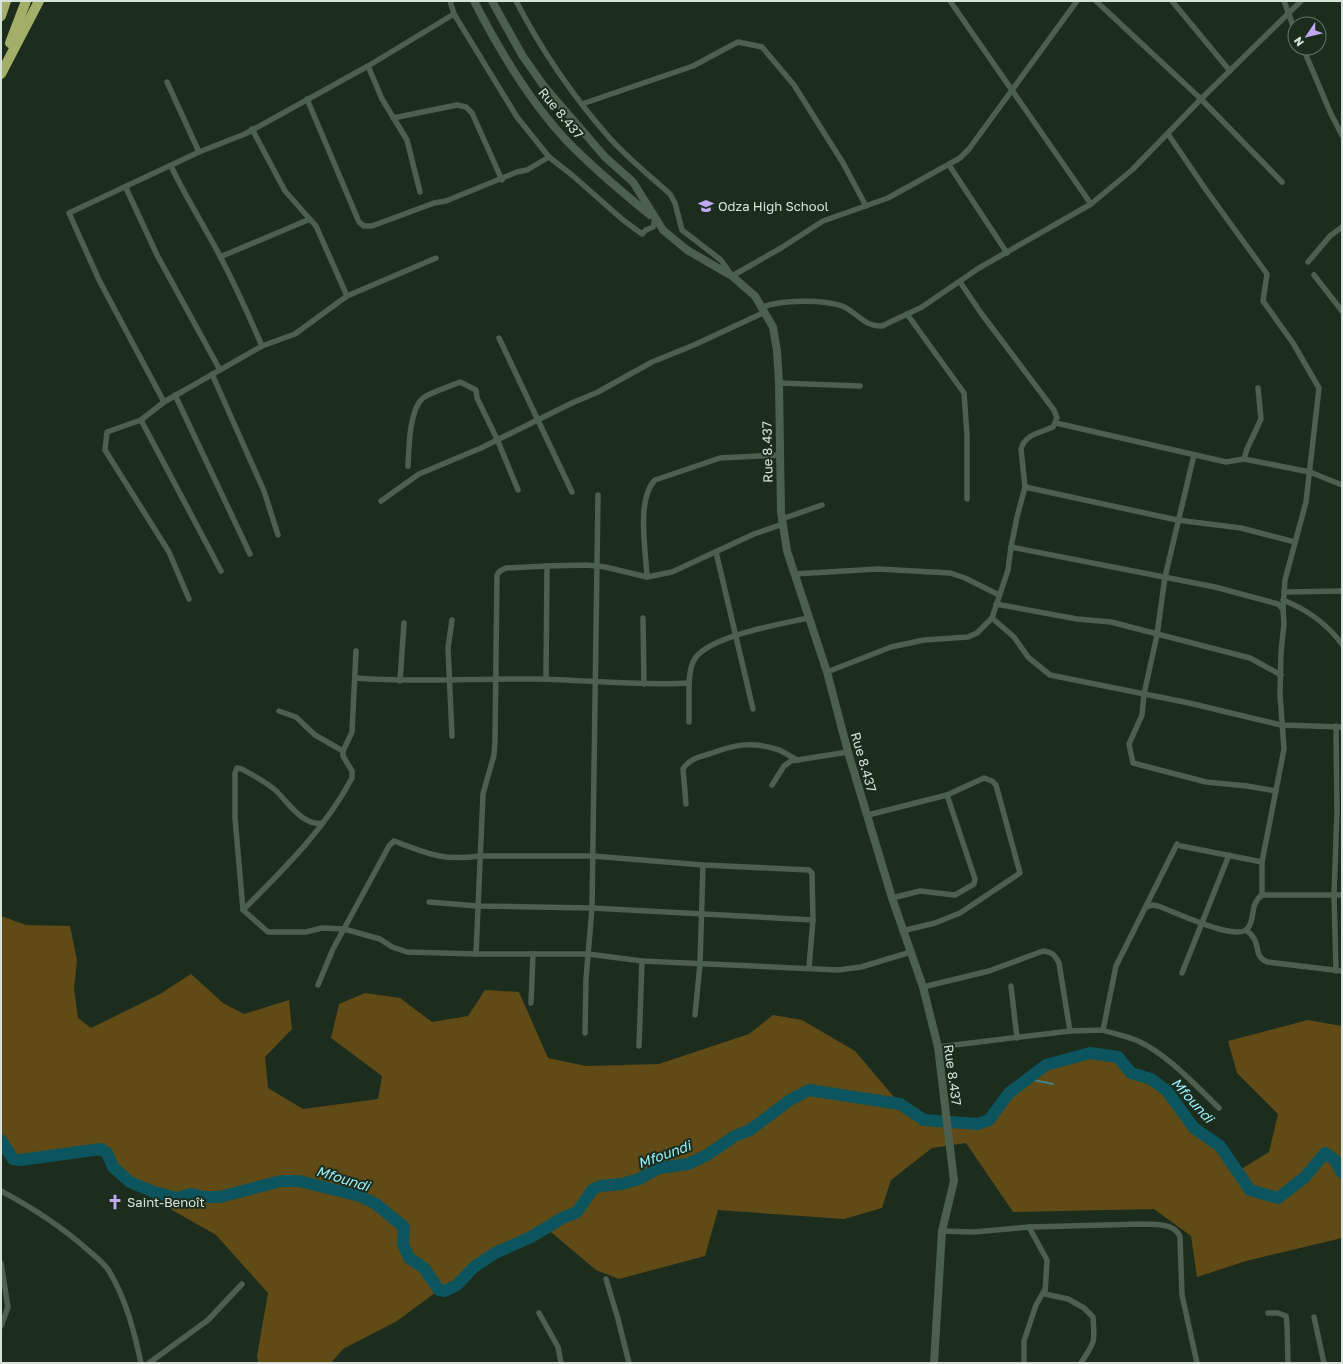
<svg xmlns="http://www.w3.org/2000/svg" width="1343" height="1364" font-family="'Golos Text',sans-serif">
	<rect width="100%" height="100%" fill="#1c2d1e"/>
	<path fill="#604a15" d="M1 916 26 925 70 926 77 960 74 988 78 1018 91 1028 160 994 191 974 223 1003 244 1014 289 1000 292 1029 265 1057 268 1088 303 1109 378 1099 382 1076 331 1038 339 1004 365 993 400 998 432 1022 468 1016 485 990 519 992 548 1058 586 1066 659 1064 749 1034 773 1015 802 1020 855 1051 900 1104 924 1120 978 1123 989 1120 1009 1093 1046 1065 1090 1053 1118 1057 1131 1073 1151 1079 1167 1091 1194 1128 1220 1146 1238 1171 1269 1152 1278 1114 1237 1073 1228 1041 1308 1020 1342 1026V1238L1246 1261 1197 1277 1191 1236 1154 1209 1013 1212 966 1143 932 1148 891 1180 882 1208 844 1219 718 1210 705 1256 619 1279 596 1270 546 1228C522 1241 495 1250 473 1268 462 1277 455 1291 439 1290L397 1321 343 1349 331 1363H258L257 1356 268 1293 216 1235 172 1210 161 1193C143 1191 125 1181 113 1167 108 1161 109 1154 101 1149L20 1160 13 1159C7 1154 6 1147 1 1140Z"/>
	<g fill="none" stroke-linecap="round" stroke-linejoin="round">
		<path stroke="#4a7f83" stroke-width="2" d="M1029 1079 1053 1084"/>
		<path stroke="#0d555e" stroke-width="12" d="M1 1140 13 1159 20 1160 101 1149 107 1153 113 1167 130 1182 154 1192 177 1198 191 1194 204 1197H220L281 1181H299L360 1196 376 1204 404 1227 403 1244 409 1258 424 1268 439 1290 445 1291 457 1285 474 1267 495 1253 531 1237 564 1217 573 1214 578 1211 592 1190 600 1186 622 1184 639 1179 659 1168 688 1164 707 1155 735 1136 750 1130 790 1100 809 1090 900 1104 924 1120 978 1124 989 1120 1009 1093 1046 1065 1090 1053 1118 1057 1131 1073 1151 1079 1167 1091 1194 1128 1220 1146 1250 1190 1278 1198 1305 1177 1325 1153 1334 1159 1342 1173"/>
		<g stroke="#4d5f4e" stroke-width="5.5">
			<path d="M450 1 454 14 517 117 549 157 572 175 623 220 642 234 646 230 653 227 655 219"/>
			<path d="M516 1C541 49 572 95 607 135 626 157 649 175 670 194L675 203 682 230 721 260 732 276 781 248 823 221 888 198 960 158 969 149 1077 1"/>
			<path d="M950 1 1091 204"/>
			<path d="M1096 1 1201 99 1282 182"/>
			<path d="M1172 1 1230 71"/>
			<path d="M1284 1 1295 31"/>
			<path d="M1303 48 1331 114 1342 135"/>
			<path d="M368 66 382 99 407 140 420 192"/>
			<path d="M167 82 199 152"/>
			<path d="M307 99 359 222 364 226H372L434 203 446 201 517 172 527 170 549 157"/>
			<path d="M582 104 693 66 738 42 762 47 794 85 843 163 866 206"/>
			<path d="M393 118 457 105 466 107 472 113 502 180"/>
			<path d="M252 129 285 191 316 226 347 296"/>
			<path d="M1168 134 1206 190 1267 274 1263 301 1293 343 1319 388 1306 502 1285 580 1283 609"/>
			<path d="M949 165 1007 253"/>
			<path d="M171 166C186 198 205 227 221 258 236 287 249 316 262 346"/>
			<path d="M126 188 157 255 220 370"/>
			<path d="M220 257 310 219"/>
			<path d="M1308 262 1330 236 1342 227"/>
			<path d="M1314 275 1342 311"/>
			<path d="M960 282 981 313 1054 410 1057 418 1053 427C1040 433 1025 434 1021 449L1025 487 1017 517 1011 547"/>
			<path d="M762 307C783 300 821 299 842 306 857 312 864 327 882 326L922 307 979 268 1091 204 1132 170 1201 99 1301 1"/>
			<path d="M907 314 964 393 967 435V499"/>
			<path d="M499 338 572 492"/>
			<path d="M212 374 264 491 278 535"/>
			<path d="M779 383 860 386"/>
			<path d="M175 395 250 554"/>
			<path d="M164 402 99 280 69 213 199 152 245 134 368 66 454 14"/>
			<path d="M141 420 221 571"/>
			<path d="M1056 423 1226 462 1244 459 1310 472 1342 485"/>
			<path d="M1194 455 1165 577 1157 635 1144 694 1142 715 1129 744 1133 763 1206 782 1247 786 1276 791"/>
			<path d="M1244 459 1247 449 1261 419 1258 388"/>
			<path d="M408 466C409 448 409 410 423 398 433 391 449 387 460 382L476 390 477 398 497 439 518 490"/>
			<path d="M1025 487 1177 520 1241 528 1295 542"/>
			<path d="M381 501 419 474 481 448 572 403 598 392 652 362 694 345 765 312"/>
			<path d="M782 519 822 505"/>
			<path d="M716 552 753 709"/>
			<path d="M794 574 878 569 950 573 965 578 999 595"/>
			<path d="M647 577C646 552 636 499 655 480L720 458 780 455"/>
			<path d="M1284 592 1342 591"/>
			<path d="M189 599 169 552 105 450 107 432 141 420 164 402 262 346 295 334 347 296 436 258"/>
			<path d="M1283 600C1308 610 1326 623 1342 644"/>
			<path d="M996 604 1077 619 1111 622 1250 658 1281 675"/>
			<path d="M643 618 644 684"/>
			<path d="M992 618 1014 637 1028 657 1050 675 1189 703 1281 725 1342 727"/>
			<path d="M452 620 448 648 452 736"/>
			<path d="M827 672 891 647 924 640 968 637 977 633 992 618 1008 570 1011 547 1215 587 1278 604 1283 609 1284 624 1281 652 1280 694 1284 749 1262 862V895"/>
			<path d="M356 678C416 683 476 678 536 679 587 680 637 686 689 683 690 674 690 665 696 657 713 635 782 624 808 618"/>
			<path d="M546 679 547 566 587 565 605 567 647 577 672 572 754 534 783 524"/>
			<path d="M400 681 404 623"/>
			<path d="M689 683V722"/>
			<path d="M279 711 296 717 315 735 343 751"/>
			<path d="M772 785 784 766 791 761 848 752"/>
			<path d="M686 804 683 769C689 759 699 757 709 754 734 745 750 741 776 749 784 751 790 757 798 760"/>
			<path d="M868 815 947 795 984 778 992 781 996 785 1020 873 960 913 935 923 902 931"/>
			<path d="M323 823C302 827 287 800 274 789 265 781 252 775 242 769L237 768 235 773V818L243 910 268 932H306L322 928 344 929 380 939 392 947 407 952 476 954H588L642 961 838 970 861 967 911 952"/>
			<path d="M1181 846 1262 862"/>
			<path d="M892 898 920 891 955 895 974 884 975 879 947 795"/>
			<path d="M429 902 477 906 592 908 813 920"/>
			<path d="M1147 907 1152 905 1158 906C1173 911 1238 943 1248 928 1256 917 1249 905 1262 895H1342"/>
			<path d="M243 910C283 870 325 829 352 778V771L343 756V751L352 732 356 651"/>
			<path d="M1246 930C1264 943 1251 955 1267 962L1342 971"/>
			<path d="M476 954 483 794 494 755 495 741 497 575 500 571 506 568 547 566"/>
			<path d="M1336 971 1334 894 1337 812 1336 726"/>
			<path d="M1182 973 1229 855"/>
			<path d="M318 985 333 949 389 846 394 841C429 854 442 861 480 856H593L703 865 809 870 812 873 813 920 809 967"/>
			<path d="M1011 986 1017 1038"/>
			<path d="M923 987 989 971 1043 951C1052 952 1055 955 1059 963L1070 1031"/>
			<path d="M531 1003 533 954"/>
			<path d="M695 1015 700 964 703 865"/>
			<path d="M1103 1030C1114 1034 1127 1036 1138 1041 1167 1054 1196 1086 1219 1108"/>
			<path d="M585 1033 586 979 592 908 598 495"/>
			<path d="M639 1046 642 961"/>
			<path d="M938 1047 1070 1031 1103 1030 1116 966 1177 844"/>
			<path d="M1 1191C33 1208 62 1227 89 1251 96 1257 104 1263 109 1271 126 1299 134 1331 141 1363"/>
			<path d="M1029 1227 1144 1224C1157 1225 1175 1223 1180 1237L1182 1295 1197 1363"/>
			<path d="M942 1231 974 1232 1029 1227 1047 1260 1045 1294 1068 1299 1084 1308 1093 1317C1095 1344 1095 1341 1081 1363"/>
			<path d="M1 1263 8 1307 1 1326"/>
			<path d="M606 1279 618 1319 629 1363"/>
			<path d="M539 1313 558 1347 561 1363"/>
			<path d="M1268 1313H1278L1286 1316 1287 1324 1288 1363"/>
			<path d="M1314 1317 1324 1363"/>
			<path d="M149 1363 208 1320 242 1284"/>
			<path d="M1024 1363V1341L1036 1305 1044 1291"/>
		</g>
		<g stroke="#4d5f4e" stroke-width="8">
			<path d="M474 1C499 50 528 99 566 140 592 167 621 191 650 215"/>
			<path d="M492 1 522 55 543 85 605 157 633 182 663 230 687 250 732 276 755 296 773 327 777 351 779 383 781 512 787 551 827 672 848 752 892 898 923 987 938 1047 954 1181 942 1231 934 1363"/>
		</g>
		<g stroke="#a3af68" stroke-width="10">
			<path d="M1 16 6 1"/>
			<path d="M10 43 26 1"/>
			<path d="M1 74 39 1"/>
		</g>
	</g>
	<defs>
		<g id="school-bare" transform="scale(1.2)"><path d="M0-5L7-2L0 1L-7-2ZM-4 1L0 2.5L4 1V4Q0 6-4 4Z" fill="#c1a8f3" stroke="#1c2d1e" stroke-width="2.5" paint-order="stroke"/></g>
		<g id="church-bare" transform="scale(1.2)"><path d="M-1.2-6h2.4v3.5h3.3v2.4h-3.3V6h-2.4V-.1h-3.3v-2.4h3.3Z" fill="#c1a8f3" stroke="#1c2d1e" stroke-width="2.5" paint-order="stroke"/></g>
	</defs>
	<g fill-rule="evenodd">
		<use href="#school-bare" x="706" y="206"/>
		<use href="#church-bare" x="115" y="1202"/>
	</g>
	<g text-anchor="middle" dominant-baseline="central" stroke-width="4" stroke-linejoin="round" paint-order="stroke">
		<g font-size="13" fill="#d7e2d8" stroke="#1c2d1e">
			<text transform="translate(561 113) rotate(50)">Rue 8.437</text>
			<text transform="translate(767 452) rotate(-91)">Rue 8.437</text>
			<text transform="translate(864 762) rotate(74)">Rue 8.437</text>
			<text transform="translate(953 1075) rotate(82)">Rue 8.437</text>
		</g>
		<g font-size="13" fill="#d7e2d8" stroke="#1c2d1e" text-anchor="start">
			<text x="718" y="206">Odza High School</text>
			<text x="127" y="1202">Saint-Benoît</text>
		</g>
		<g font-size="14" font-style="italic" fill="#99eefb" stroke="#1c2d1e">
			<text transform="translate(1193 1100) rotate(48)">Mfoundi</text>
			<text transform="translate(664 1154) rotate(-20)">Mfoundi</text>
			<text transform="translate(343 1178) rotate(17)">Mfoundi</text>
		</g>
	</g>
	<rect width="1343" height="1364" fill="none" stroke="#d7e2d8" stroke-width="4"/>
	<g transform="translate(1307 36) rotate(235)"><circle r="19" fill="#1c2d1e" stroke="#677568"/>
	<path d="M0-3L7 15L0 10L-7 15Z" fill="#c1a8f3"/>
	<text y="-6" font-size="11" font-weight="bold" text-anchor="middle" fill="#d7e2d8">N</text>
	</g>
</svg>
